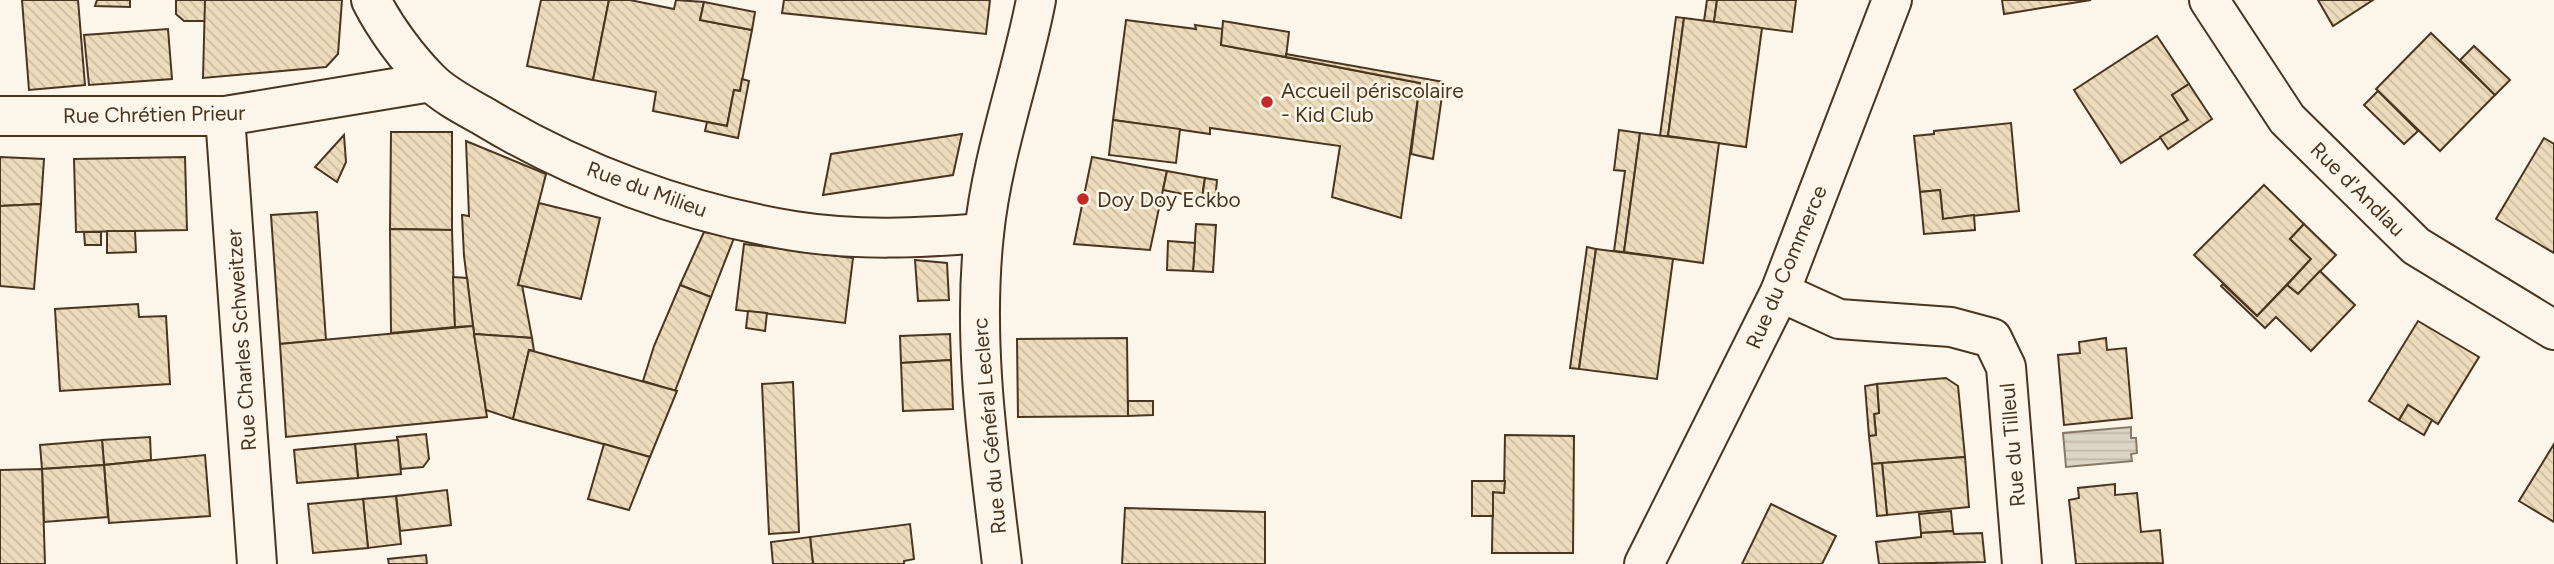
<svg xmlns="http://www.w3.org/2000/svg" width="2554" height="564" font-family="Figtree,sans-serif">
	<defs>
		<pattern id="water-rules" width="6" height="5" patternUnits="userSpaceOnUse" patternTransform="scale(1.75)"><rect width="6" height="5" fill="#dcd4c6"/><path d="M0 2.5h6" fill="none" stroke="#beb7aa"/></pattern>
		<pattern id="building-back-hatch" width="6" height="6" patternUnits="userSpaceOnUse" patternTransform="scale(1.75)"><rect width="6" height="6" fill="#ecdcbc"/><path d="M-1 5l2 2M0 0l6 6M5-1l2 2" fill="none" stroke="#ccbda1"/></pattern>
	</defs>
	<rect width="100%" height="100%" fill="#fbf6e9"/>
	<path fill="url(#water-rules)" stroke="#887966" stroke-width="2" d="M2131 427V438H2136L2137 453 2131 454 2132 461 2066 467 2063 433Z"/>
	<g fill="url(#building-back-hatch)" stroke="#4a3520" stroke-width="2">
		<path d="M22 0H78L85 85 29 90Z"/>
		<path d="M97 0H130V7L95 6Z"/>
		<path d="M176 0H205V21H184L176 14Z"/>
		<path d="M205 0H342L338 54 326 67 203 78Z"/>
		<path d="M541 0H609L593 80 527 66Z"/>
		<path d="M609 0H630L674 9 676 0 704 2 700 20 752 30 740 91 734 90 727 126 653 111 656 92 593 80Z"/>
		<path d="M784 0H990L986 34 782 13Z"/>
		<path d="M1707 0H1717L1714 22 1704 21Z"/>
		<path d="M1717 0H1796L1792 32 1714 22Z"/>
		<path d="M2002 0H2091L2004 14Z"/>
		<path d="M2318 0H2373L2333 26Z"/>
		<path d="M704 2 755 12 752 30 700 20Z"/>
		<path d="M1676 17 1684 18 1668 136H1660Z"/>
		<path d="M1684 18 1762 28 1746 147 1668 136Z"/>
		<path d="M1126 20 1196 29 1195 25 1223 29 1221 45 1420 83 1401 218 1332 197 1340 146 1210 128V134L1113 120Z"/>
		<path d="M1223 21 1289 32 1286 57 1221 45Z"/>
		<path d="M168 29 172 79 89 85 84 35Z"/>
		<path d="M2431 33 2495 95 2440 151 2376 89Z"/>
		<path d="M2157 36 2189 84 2172 95 2188 120 2121 163 2074 90Z"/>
		<path d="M2474 46 2510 80 2495 95 2460 60Z"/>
		<path d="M1286 54 1444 82 1433 159 1411 154 1420 83 1286 57Z"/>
		<path d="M742 79 749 81 738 138 705 131 707 122 727 126 734 90 740 91Z"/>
		<path d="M2189 84 2212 119 2168 149 2160 137 2188 120 2172 95Z"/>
		<path d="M2378 91 2418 131 2404 144 2364 105Z"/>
		<path d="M1113 120 1180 129 1176 163 1109 155Z"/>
		<path d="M2011 123 2019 211 1943 219 1940 190 1920 192 1914 136 1934 134V131Z"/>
		<path d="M1619 130 1640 133 1624 252 1614 251 1625 171 1614 170Z"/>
		<path d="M391 132H452V230L390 229Z"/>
		<path d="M1640 133 1719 143 1703 263 1624 252Z"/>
		<path d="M962 134 953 175 823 195 831 154Z"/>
		<path d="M344 135 346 162 337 182 315 167Z"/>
		<path d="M2544 138 2554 144V253L2496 219Z"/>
		<path d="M466 141 546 174 518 285H522L532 338 474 334 464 256 462 215 469 216Z"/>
		<path d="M0 157 44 159 41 204 0 206Z"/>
		<path d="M185 157 187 230 76 232 74 159Z"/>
		<path d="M1092 157 1167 171 1150 250 1074 244Z"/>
		<path d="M1167 171 1205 178 1202 198 1163 190Z"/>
		<path d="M1205 178 1217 180 1215 201 1202 198Z"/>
		<path d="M2264 185 2304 224 2290 239 2311 259 2257 316 2194 255Z"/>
		<path d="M1940 190 1943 219 1974 215 1975 230 1924 234 1920 192Z"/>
		<path d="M539 203 600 218 581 299 518 285Z"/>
		<path d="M41 204 34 289 0 286V206Z"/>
		<path d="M317 212 326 340 280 344 271 215Z"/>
		<path d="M1196 224 1216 225 1213 272 1193 271Z"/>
		<path d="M2304 224 2336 255 2298 294 2287 285 2311 259 2290 239Z"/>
		<path d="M390 229 452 230 455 327 391 333Z"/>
		<path d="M107 231H135L136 252 107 253Z"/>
		<path d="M84 232H101V245H85Z"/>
		<path d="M704 232 734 238 711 297 680 285Z"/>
		<path d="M1168 241 1195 243 1193 271 1167 270Z"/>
		<path d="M744 244 853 258 845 323 736 310Z"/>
		<path d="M1587 247 1596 249 1579 369 1570 368Z"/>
		<path d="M1596 249 1673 259 1657 379 1579 369Z"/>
		<path d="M915 260 947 263 949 300 918 301Z"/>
		<path d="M2320 271 2355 305 2311 351 2276 317 2265 328 2221 286 2223 284 2257 316 2287 285 2298 294Z"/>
		<path d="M453 277 467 278 473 326 455 327Z"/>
		<path d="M680 285 711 297 675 391 643 381 654 346Z"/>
		<path d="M138 304 139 317 166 316 170 384 60 391 55 309Z"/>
		<path d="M748 311 767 313 765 331 746 328Z"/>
		<path d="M2418 321 2479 357 2438 424 2408 405 2399 420 2369 401Z"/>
		<path d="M473 326 487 417 286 437 280 344Z"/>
		<path d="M474 334 532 338 534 351 529 350 513 419 486 410Z"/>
		<path d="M950 334 951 360 901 363 900 336Z"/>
		<path d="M1127 338 1128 416 1018 417 1017 339Z"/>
		<path d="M2106 338 2107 350 2126 348 2132 418 2064 425 2058 355 2080 353 2079 342Z"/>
		<path d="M529 350 677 391 650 457 513 419Z"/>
		<path d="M951 360 953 409 903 411 901 363Z"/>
		<path d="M1946 378 1958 386 1965 457 1872 464 1869 436 1876 435 1874 414 1879 413 1877 384Z"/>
		<path d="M793 382 799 532 769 534 762 384Z"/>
		<path d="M1877 384 1879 413 1874 414 1876 435 1869 436 1865 386Z"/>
		<path d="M1128 401H1153V415L1128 416Z"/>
		<path d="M2408 405 2432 420 2424 435 2399 420Z"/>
		<path d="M426 434 429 459 423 467 401 469 397 437Z"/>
		<path d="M1505 435 1574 436 1573 553H1492L1493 492 1504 493Z"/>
		<path d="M150 437 151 460 104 465 102 440Z"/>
		<path d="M102 440 104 465 42 469 40 445Z"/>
		<path d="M398 440 401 474 358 478 355 444Z"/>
		<path d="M355 444 358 478 297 483 294 450Z"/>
		<path d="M604 444 650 457 629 510 588 499Z"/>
		<path d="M2554 444V522L2519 501Z"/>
		<path d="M205 455 210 516 109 523 104 465Z"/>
		<path d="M1965 457 1969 507 1887 515 1882 463Z"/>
		<path d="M1882 463 1887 515 1877 516 1872 464Z"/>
		<path d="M104 465 108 517 44 522 42 469Z"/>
		<path d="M42 469 45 564H0V470Z"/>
		<path d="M1472 481H1505L1504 493 1493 492V516H1472Z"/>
		<path d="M2115 484V495L2137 493 2141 532 2160 530 2163 563 2076 564 2069 500 2079 498 2078 488Z"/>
		<path d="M447 490 451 525 400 531 396 496Z"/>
		<path d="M396 496 401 544 368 548 363 499Z"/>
		<path d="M363 499 368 548 313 553 308 504Z"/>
		<path d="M1771 504 1836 536 1822 564H1742Z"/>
		<path d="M1125 508 1265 512V564H1122Z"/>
		<path d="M1951 511 1953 531 1921 533 1919 514Z"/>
		<path d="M910 524 914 559 904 561V564H813L810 537Z"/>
		<path d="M1953 531 1954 534 1982 533 1985 562 1879 564 1876 542 1921 537V533Z"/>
		<path d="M810 537 813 564H773L771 542Z"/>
		<path d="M426 555 427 564H389L388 559Z"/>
	</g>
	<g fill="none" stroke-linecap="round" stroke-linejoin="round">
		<g stroke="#4a3520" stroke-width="42">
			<g id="minor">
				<path d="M371 0C385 28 408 59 430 81 444 95 465 106 483 116 577 173 685 213 794 231 856 241 921 238 984 233"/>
				<path d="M2209 0 2287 119 2416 246 2554 330"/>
				<path d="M0 116H225L431 82"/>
				<path d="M225 116 257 564"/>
				<path d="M1780 292 1839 319 1951 327 1992 338 2006 367 2022 564"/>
				<path d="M1644 564 1780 292 1892 0"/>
			</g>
		</g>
		<g stroke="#4a3520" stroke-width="42">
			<path id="major" d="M1002 564C989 454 972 345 984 234 992 155 1021 78 1036 0"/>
		</g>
		<use href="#minor" stroke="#fbf6e9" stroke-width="38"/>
		<use href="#major" stroke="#fbf6e9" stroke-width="38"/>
	</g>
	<g fill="#c62828" stroke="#fbf6e9" stroke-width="2.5">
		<circle cx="1267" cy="102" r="7"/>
		<circle cx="1083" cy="199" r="7"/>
	</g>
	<g text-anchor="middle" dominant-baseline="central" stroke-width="5" stroke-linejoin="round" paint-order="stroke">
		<g font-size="21" fill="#4a3520" stroke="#fbf6e9" text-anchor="start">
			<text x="1281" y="90">Accueil périscolaire<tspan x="1281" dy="24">- Kid Club</tspan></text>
			<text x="1097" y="199">Doy Doy Eckbo</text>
		</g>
		<g font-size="21" fill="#4a3520" stroke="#fbf6e9">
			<text transform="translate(154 114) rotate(-1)">Rue Chrétien Prieur</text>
			<text transform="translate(647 189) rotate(20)">Rue du Milieu</text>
			<text transform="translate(2358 189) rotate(45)">Rue d'Andlau</text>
			<text transform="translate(1786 267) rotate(-67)">Rue du Commerce</text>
			<text transform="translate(241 340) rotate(-94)">Rue Charles Schweitzer</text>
			<text transform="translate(989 426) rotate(-95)">Rue du Général Leclerc</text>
			<text transform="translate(2012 445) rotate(-95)">Rue du Tilleul</text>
		</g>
	</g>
</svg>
